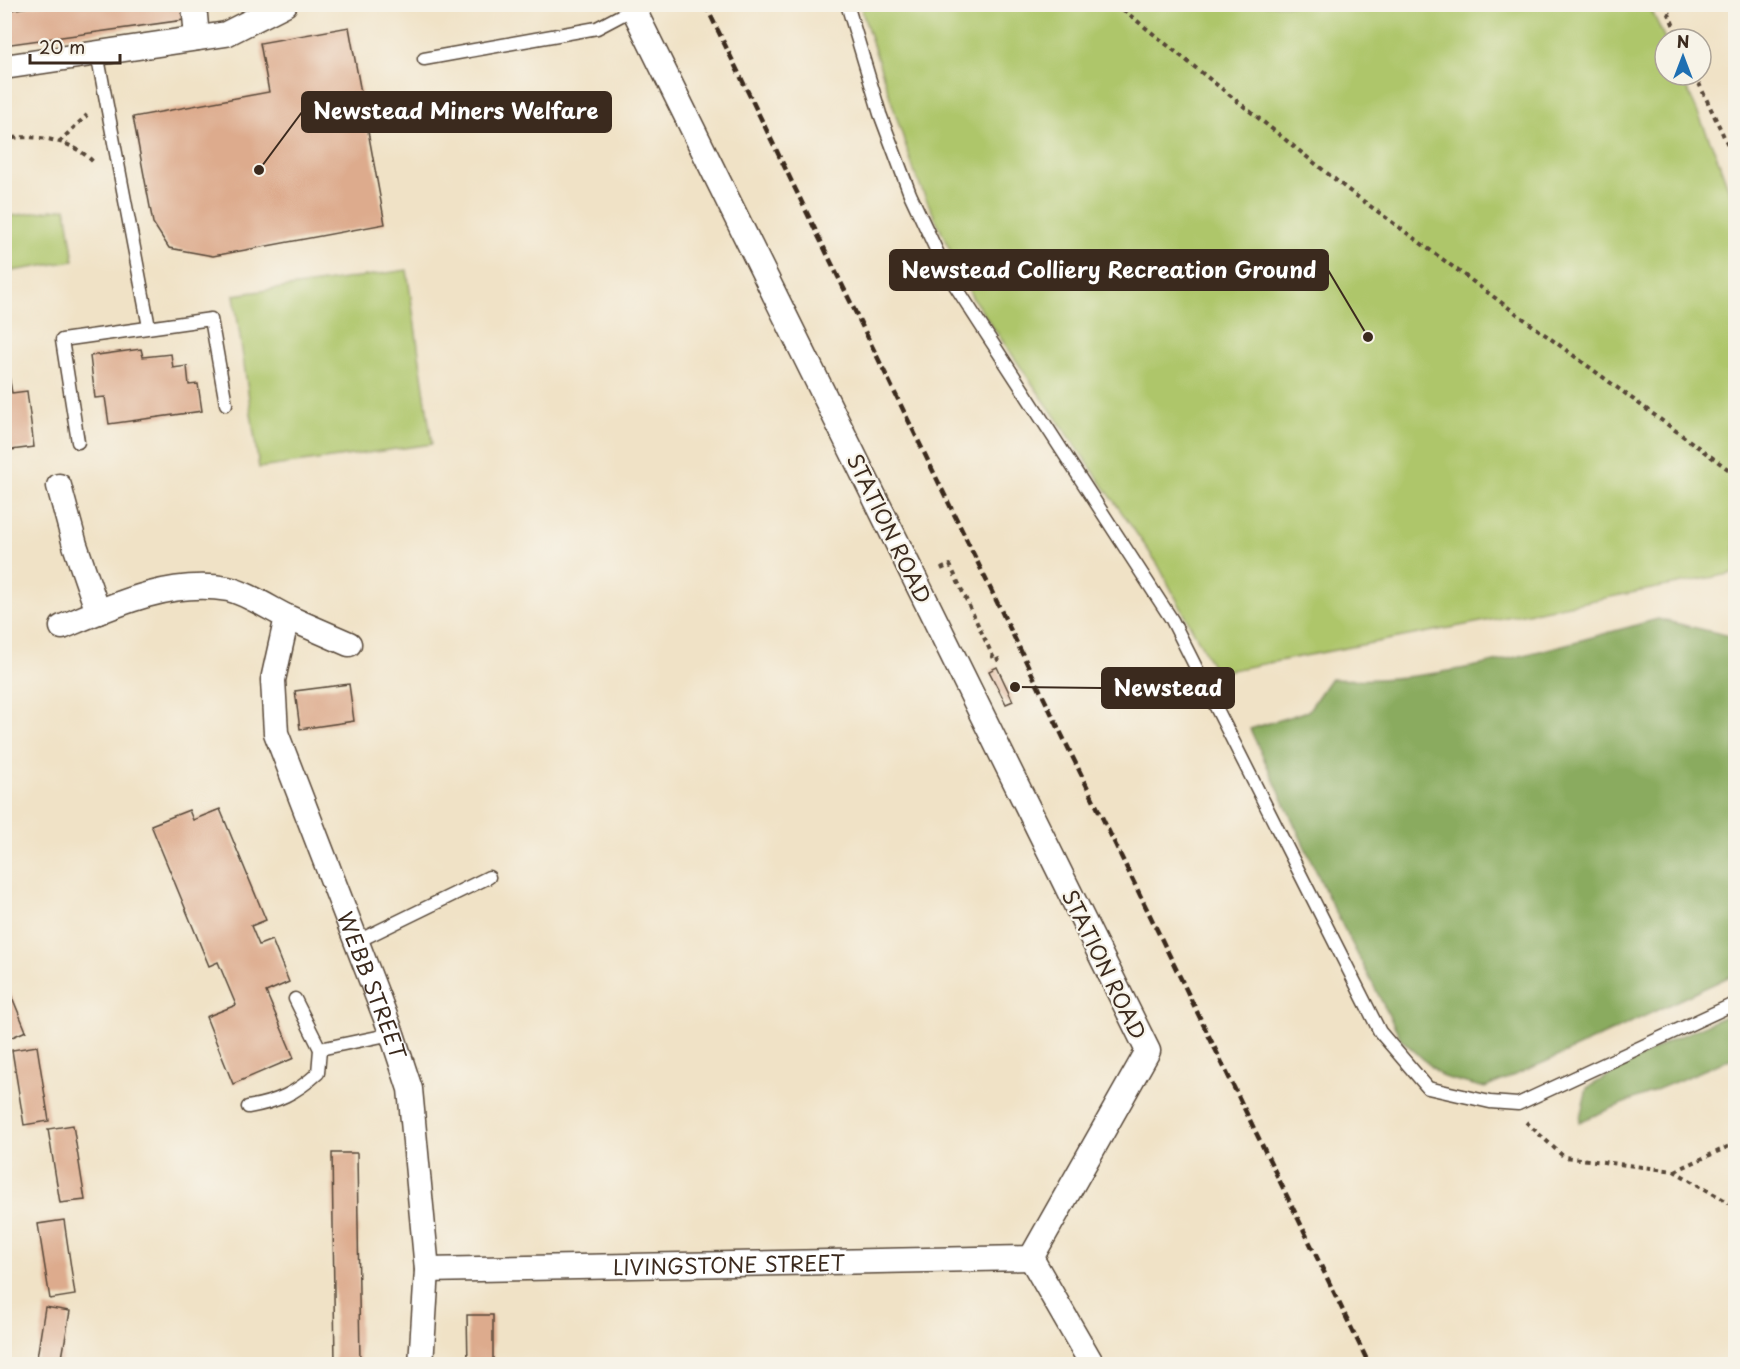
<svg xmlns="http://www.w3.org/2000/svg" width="1740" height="1369" font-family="'Playpen Sans',sans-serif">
	<rect width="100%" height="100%" fill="#f7f3e8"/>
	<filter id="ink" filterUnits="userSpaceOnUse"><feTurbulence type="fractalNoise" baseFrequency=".0167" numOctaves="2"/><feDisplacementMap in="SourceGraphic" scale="12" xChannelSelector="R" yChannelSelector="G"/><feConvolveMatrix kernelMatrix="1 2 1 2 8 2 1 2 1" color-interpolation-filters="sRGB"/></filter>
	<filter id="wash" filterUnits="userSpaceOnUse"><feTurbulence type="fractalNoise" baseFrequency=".008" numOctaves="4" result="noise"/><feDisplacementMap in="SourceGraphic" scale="24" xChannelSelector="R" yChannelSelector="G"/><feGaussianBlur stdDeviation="1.35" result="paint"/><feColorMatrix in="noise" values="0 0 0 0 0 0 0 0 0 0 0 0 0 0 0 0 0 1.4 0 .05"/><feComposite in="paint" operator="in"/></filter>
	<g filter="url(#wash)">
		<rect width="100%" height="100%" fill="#f0e2c6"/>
		<g fill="#aec66b" stroke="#747844" stroke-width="1.5">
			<path d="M860 5H1649L1665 39V75H1681L1716 154 1735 207V573L1216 673 1157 563 972 297 916 177Z"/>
			<path d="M66 208 74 261 5 272V217Z"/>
			<path d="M407 270 432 444 259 468 234 295Z"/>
		</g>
		<g fill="#8aab5f" stroke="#626a3e" stroke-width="1.5">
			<path d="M1658 619 1735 637V974L1561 1055 1485 1088 1443 1077 1401 1039 1330 901 1250 729 1308 711 1330 679C1439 685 1554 647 1658 619Z"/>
			<path d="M1735 1012V1057L1579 1122 1587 1088 1667 1042Z"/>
		</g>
		<g id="blocks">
			<g fill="#ddab8d">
				<path d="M47 4H182L184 20 4 45V11Z"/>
				<path d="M349 27 385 224 213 256 169 248 153 223 133 117 269 92 260 43Z"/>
				<path d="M4 347 12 393 27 391 34 447 4 451Z"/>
				<path d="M141 349 143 357 171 354 173 368 187 366 189 385 198 384 202 411 109 424 105 397 95 398 90 356Z"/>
				<path d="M997 667 1013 701 1006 704 989 671Z"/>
				<path d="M349 684 354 721 300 729 295 691Z"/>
				<path d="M220 809 266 920 251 926 259 945 272 940 289 982 266 992 294 1058 233 1084 206 1017 236 1005 218 962 209 966 151 825 189 810 193 820Z"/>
				<path d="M5 980 26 1031 5 1040Z"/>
				<path d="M37 1046 49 1121 24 1125 12 1050Z"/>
				<path d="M73 1125 85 1200 60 1203 48 1129Z"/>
				<path d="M332 1153H357L360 1364H335Z"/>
				<path d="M64 1220 75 1295 50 1299 38 1224Z"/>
				<path d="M45 1307 70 1311 61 1364H36Z"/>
				<path d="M467 1315H493V1364H468Z"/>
			</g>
		</g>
	</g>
	<g filter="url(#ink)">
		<use href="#blocks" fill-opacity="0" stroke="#564637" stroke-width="1.5"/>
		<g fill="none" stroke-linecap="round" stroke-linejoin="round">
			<g stroke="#564637" stroke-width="15">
				<g id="service">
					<path d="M847 4 880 114 910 194 947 273 1172 620 1380 1032 1428 1088 1490 1102 1518 1104 1736 1003"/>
					<path d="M97 53 149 327"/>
					<path d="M424 59 597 28 633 9"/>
					<path d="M78 442 62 340 211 319 226 404"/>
					<path d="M356 942 489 877"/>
					<path d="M320 1049 392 1034"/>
					<path d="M248 1107C277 1102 296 1093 318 1073L320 1049 295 999"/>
				</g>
			</g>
			<g stroke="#564637" stroke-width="27">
				<g id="minor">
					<path d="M194 4 197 38"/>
					<path d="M4 67 226 34 285 4"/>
					<path d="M59 486 75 545 98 612"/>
					<path d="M287 617 349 644"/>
					<path id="s1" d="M62 627C114 605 170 579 228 589 244 592 271 609 287 617L273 680 276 733 392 1034 410 1089 427 1270 421 1364"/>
					<path d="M1031 1258 1092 1364"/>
					<path id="s2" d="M427 1270 1031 1258 1148 1051 631 4"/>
				</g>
			</g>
			<g stroke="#564637" stroke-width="4" stroke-dasharray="4.5 4.5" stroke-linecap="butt">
				<path d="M1116 4 1347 189 1736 475"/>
				<path d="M1665 4 1679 39"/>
				<path d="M1695 75 1736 162"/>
				<path d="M4 139C36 134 73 139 95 164"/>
				<path d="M59 142 87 115"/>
				<path d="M941 569 950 565 995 661 1001 658"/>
				<path d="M1526 1122 1564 1157 1674 1171 1736 1207"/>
				<path d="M1675 1171 1736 1143"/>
			</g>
			<use href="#service" stroke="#fff" stroke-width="12"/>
			<use href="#minor" stroke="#fff" stroke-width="24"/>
			<path stroke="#3b2a1e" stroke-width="4.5" stroke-dasharray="9 4.5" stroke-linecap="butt" d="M705 4 1369 1364"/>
		</g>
	</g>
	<g text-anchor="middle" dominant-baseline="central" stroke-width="4.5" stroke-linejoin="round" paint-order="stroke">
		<g font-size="21" fill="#3b2a1e" stroke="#f7f3e8">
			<text transform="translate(890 528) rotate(64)">STATION ROAD</text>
			<text transform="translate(1105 964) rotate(64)">STATION ROAD</text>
			<text stroke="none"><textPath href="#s1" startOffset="626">WEBB STREET</textPath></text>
			<text stroke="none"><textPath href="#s2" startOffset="302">LIVINGSTONE STREET</textPath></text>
		</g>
	</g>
	<path fill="none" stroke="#3b2a1e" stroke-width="2" d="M259 170L302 112M1368 337L1328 270M1015 687L1102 688"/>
	<g fill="#3b2a1e" stroke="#f7f3e8" stroke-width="2">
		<circle cx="259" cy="170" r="6"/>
		<circle cx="1368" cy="337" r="6"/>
		<circle cx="1015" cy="687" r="6"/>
	</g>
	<g fill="#3b2a1e" stroke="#3b2a1e" stroke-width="2">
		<rect x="302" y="92" width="309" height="40" rx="6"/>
		<rect x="890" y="250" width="438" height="40" rx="6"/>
		<rect x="1102" y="668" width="132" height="40" rx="6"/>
	</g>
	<g font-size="22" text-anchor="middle" font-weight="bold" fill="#fff">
		<text x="456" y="119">Newstead Miners Welfare</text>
		<text x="1109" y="278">Newstead Colliery Recreation Ground</text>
		<text x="1168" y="696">Newstead</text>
	</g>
	<rect width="1740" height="1369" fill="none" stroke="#f7f3e8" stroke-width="24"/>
	<g transform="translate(1683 57)"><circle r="28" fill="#f7f3e8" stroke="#aca397" stroke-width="1.5"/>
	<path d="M0-4.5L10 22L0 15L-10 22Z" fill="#1f6fb2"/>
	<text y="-9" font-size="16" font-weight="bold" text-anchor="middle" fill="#3b2a1e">N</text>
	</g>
	<path d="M30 54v9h90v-9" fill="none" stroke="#3b2a1e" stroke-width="3"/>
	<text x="39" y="54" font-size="18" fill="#3b2a1e" stroke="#f7f3e8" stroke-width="4.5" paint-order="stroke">20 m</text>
</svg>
